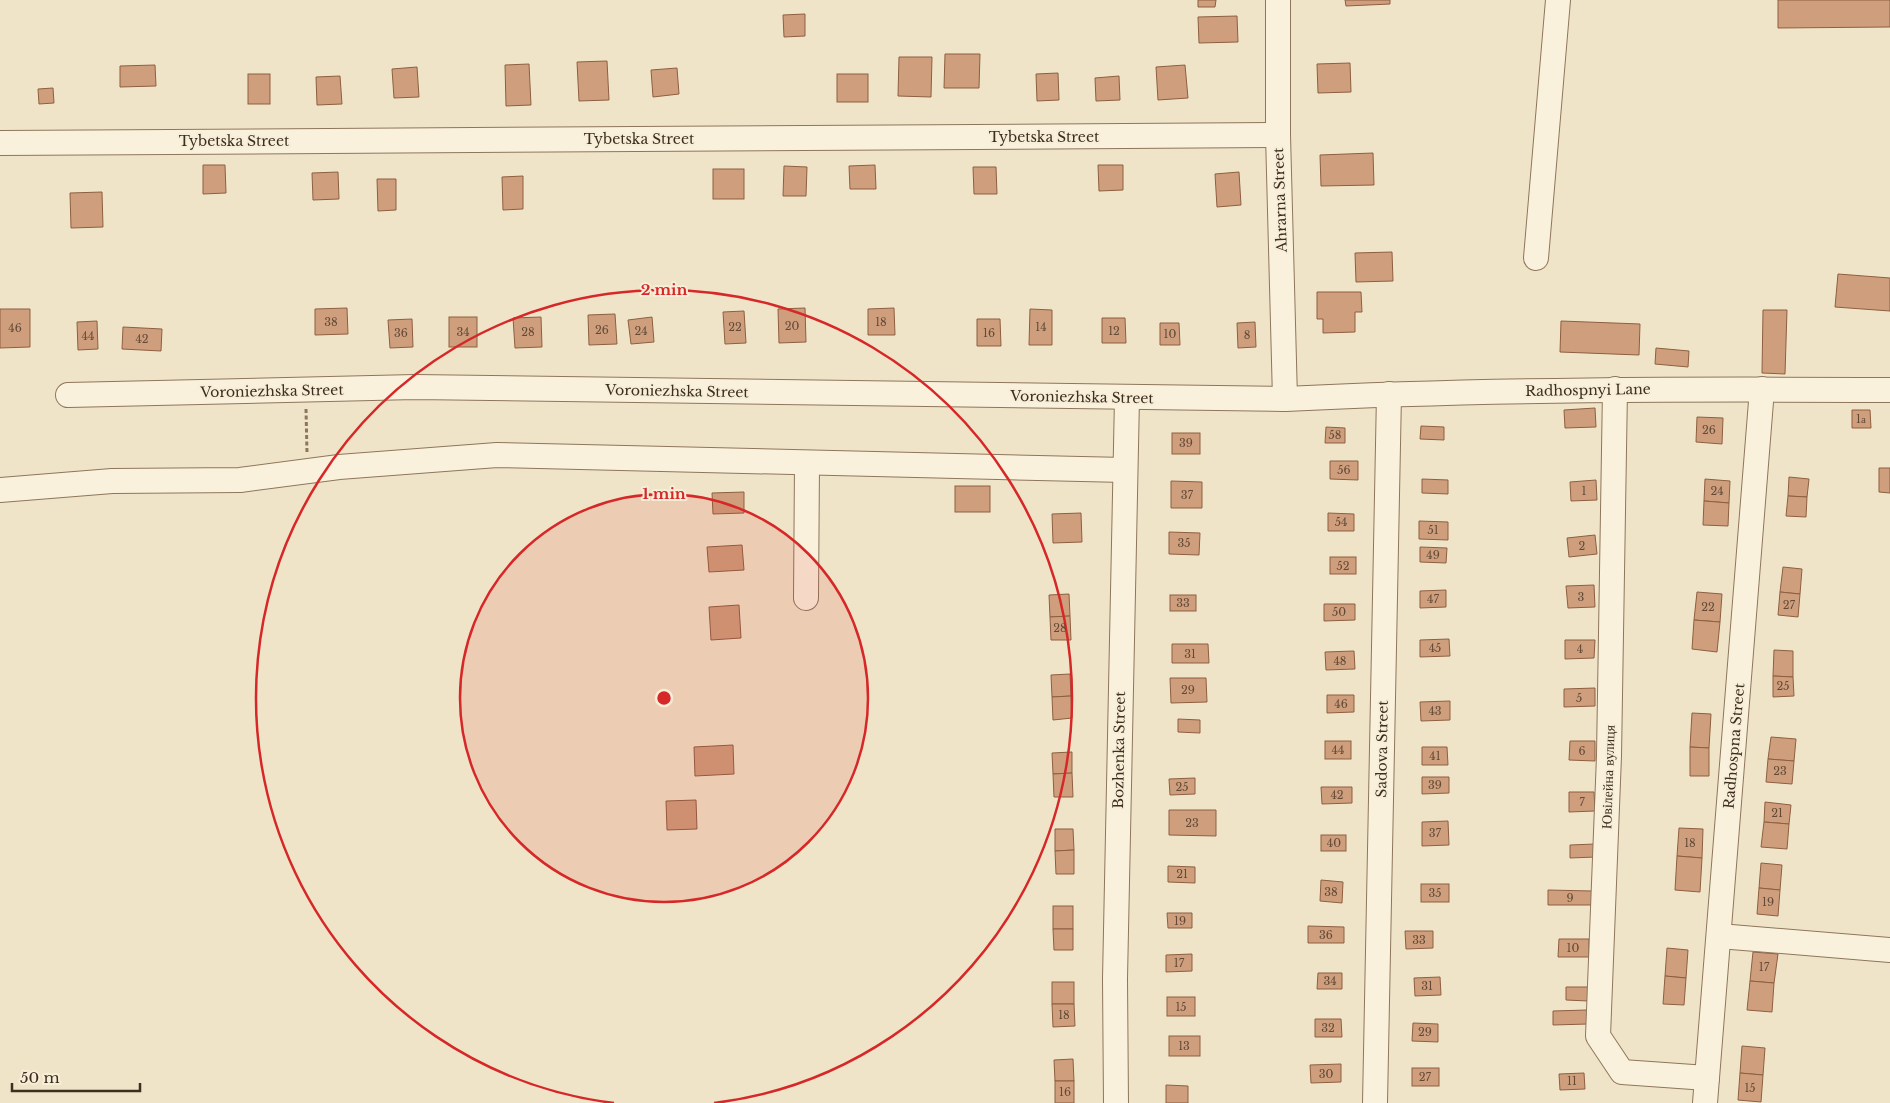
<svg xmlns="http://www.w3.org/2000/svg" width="1890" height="1103" font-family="'Libre Baskerville',serif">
	<rect width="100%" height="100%" fill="#f0e4c8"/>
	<g fill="#cf9f7d" stroke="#8d5f41">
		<path d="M1198 0H1216L1215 7H1198Z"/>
		<path d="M1345 0H1390V4L1346 6Z"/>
		<path d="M1778 0H1890V27L1778 28Z"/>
		<path d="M805 14V36L784 37 783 15Z"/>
		<path d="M1237 16 1238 42 1199 43 1198 17Z"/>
		<path d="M945 54H980L979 88H944Z"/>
		<path d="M899 57H932L931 97 898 96Z"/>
		<path d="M607 61 609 100 579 101 577 62Z"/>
		<path d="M1350 63 1351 92 1318 93 1317 64Z"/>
		<path d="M529 64 531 105 506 106 505 65Z"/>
		<path d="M155 65 156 86 120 87V66Z"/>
		<path d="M1185 65 1188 98 1158 100 1156 67Z"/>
		<path d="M417 67 419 97 394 98 392 69Z"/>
		<path d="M677 68 679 94 653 97 651 70Z"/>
		<path d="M1058 73 1059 100 1037 101 1036 74Z"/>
		<rect x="248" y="74" width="22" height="30"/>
		<rect x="837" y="74" width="31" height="28"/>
		<path d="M340 76 342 104 317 105 316 77Z"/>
		<path d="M1119 76 1120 100 1096 101 1095 78Z"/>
		<path d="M53 88 54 103 39 104 38 89Z"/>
		<path d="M1373 153 1374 185 1321 186 1320 155Z"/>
		<path d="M203 165H225L226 193 203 194Z"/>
		<path d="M875 165 876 189H850L849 166Z"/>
		<path d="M1098 165H1123V190L1099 191Z"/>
		<path d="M784 166 807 167 806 196H783Z"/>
		<path d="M973 167H996L997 194H974Z"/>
		<rect x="713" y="169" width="31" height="30"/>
		<path d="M338 172 339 199 313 200 312 173Z"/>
		<path d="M1239 172 1241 205 1217 207 1215 174Z"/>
		<path d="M523 176V209L503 210 502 177Z"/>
		<path d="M377 179H396V210L378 211Z"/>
		<path d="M102 192 103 227 71 228 70 193Z"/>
		<path d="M1392 252 1393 281 1356 282 1355 253Z"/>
		<path d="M1838 274 1890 278V311L1835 307Z"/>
		<path d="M1317 292H1361L1362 312H1355V332L1323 333V319H1317Z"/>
		<path d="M347 308 348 334 315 335V309Z"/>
		<path d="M805 308 806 342 779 343 778 309Z"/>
		<path d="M894 308 895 335H868V309Z"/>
		<path d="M0 309H30V347L0 348Z"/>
		<path d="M1030 309 1052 310V345H1029Z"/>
		<path d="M1763 310H1787L1785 374 1762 373Z"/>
		<path d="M744 311 746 343 725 344 723 312Z"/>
		<path d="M615 314 617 344 589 345 588 315Z"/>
		<rect x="449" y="317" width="28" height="30"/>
		<path d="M541 317 542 347 515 348 513 318Z"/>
		<path d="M652 317 654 342 631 344 628 320Z"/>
		<path d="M1102 318H1125L1126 343H1102Z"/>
		<path d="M412 319 413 347 390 348 388 320Z"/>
		<path d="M977 319H1000L1001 346H977Z"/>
		<path d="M97 321 98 349 78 350 77 322Z"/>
		<path d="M1561 321 1640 324 1639 355 1560 352Z"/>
		<path d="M1255 322 1256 347 1238 348 1237 323Z"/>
		<path d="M1160 323H1179L1180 345H1160Z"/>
		<path d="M123 327 162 329 161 351 122 349Z"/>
		<path d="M1656 348 1689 351 1688 367 1655 364Z"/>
		<path d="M1595 408 1596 427 1565 428 1564 410Z"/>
		<path d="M1852 410H1870L1871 428H1852Z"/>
		<path d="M1697 417 1723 418 1722 444 1696 442Z"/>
		<path d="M1421 426 1444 427V440L1420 439Z"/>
		<path d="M1326 427 1345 428V443H1325Z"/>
		<rect x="1172" y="433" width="28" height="21"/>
		<path d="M1330 461H1358V480L1330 479Z"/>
		<path d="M1879 468H1890V493L1879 492Z"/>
		<path d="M1789 477 1809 479 1807 497 1788 496Z"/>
		<path d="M1422 479 1448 480V494L1422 493Z"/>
		<path d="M1705 479 1730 481 1729 503 1704 501Z"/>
		<path d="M1596 480 1597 500 1571 501 1570 482Z"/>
		<path d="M1171 481 1202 482V508H1171Z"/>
		<rect x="955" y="486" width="35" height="26"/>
		<path d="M744 492V513L713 514 712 493Z"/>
		<path d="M1788 496 1807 497 1806 517 1786 516Z"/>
		<path d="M1704 501 1729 503 1728 526 1703 525Z"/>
		<path d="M1081 513 1082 542 1053 543 1052 514Z"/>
		<path d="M1328 513 1354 514V531H1328Z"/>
		<path d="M1419 521 1448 522V540L1419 539Z"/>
		<path d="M1169 532 1200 533 1199 555 1169 554Z"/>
		<path d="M1595 535 1597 554 1569 557 1567 538Z"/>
		<path d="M742 545 744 570 709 572 707 547Z"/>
		<path d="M1420 547 1447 548 1446 563 1420 562Z"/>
		<rect x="1330" y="557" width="26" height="17"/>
		<path d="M1783 567 1802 569 1800 594 1780 592Z"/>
		<path d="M1594 585 1595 607 1568 608 1566 586Z"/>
		<path d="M1446 590V607L1420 608V591Z"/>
		<path d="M1697 592 1722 594 1720 622 1694 620Z"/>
		<path d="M1780 592 1800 594 1798 617 1778 615Z"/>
		<path d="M1069 594 1070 616 1050 617 1049 595Z"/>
		<rect x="1170" y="595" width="26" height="16"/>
		<path d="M1324 604H1355V620L1324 621Z"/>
		<path d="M739 605 741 638 711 640 709 607Z"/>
		<path d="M1070 616 1071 640H1051L1050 617Z"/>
		<path d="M1694 620 1720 622 1717 652 1692 649Z"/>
		<path d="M1449 639 1450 656 1420 657V640Z"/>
		<path d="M1565 640H1595L1594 658 1565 659Z"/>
		<path d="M1172 644H1208L1209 663H1172Z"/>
		<path d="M1774 650 1793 651V677L1773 676Z"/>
		<path d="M1354 651 1355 669 1326 670 1325 652Z"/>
		<path d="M1070 674 1071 696 1052 697 1051 675Z"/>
		<path d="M1773 676 1793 677 1794 696 1773 697Z"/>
		<path d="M1170 678H1206L1207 702 1171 703Z"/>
		<path d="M1595 688V706L1564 707V689Z"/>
		<path d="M1327 695H1354V712L1327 713Z"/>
		<path d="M1071 696 1072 718 1053 720 1052 697Z"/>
		<path d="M1450 701V720L1421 721 1420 702Z"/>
		<path d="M1692 713 1711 714 1709 748 1690 747Z"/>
		<path d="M1178 719 1200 720V733L1178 732Z"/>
		<path d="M1771 737 1796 739 1794 761 1768 759Z"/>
		<rect x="1325" y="741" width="26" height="18"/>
		<path d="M1570 741H1595V761L1569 760Z"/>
		<path d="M733 745 734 774 695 776 694 747Z"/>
		<path d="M1422 747H1447L1448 765H1422Z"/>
		<path d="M1690 747 1709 748V776H1690Z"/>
		<path d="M1072 752V773L1053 774 1052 753Z"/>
		<path d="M1768 759 1794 761 1792 784 1766 782Z"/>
		<path d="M1072 773 1073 797H1054L1053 774Z"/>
		<path d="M1422 777H1449V793L1422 794Z"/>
		<path d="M1195 778V794L1170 795 1169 779Z"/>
		<path d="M1321 787H1352V803L1322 804Z"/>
		<path d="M1569 792H1594L1595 811 1569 812Z"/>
		<path d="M696 800 697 829 667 830 666 801Z"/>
		<path d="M1765 802 1791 805 1789 824 1764 822Z"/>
		<path d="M1169 810H1216V836L1169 835Z"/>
		<path d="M1448 821 1449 845 1422 846V822Z"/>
		<path d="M1764 822 1789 824 1787 849 1761 847Z"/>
		<path d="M1679 828 1703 829 1702 858 1677 856Z"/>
		<path d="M1055 829H1073L1074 850 1055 851Z"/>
		<rect x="1321" y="835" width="25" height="16"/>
		<path d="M1595 844 1596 857 1570 858V845Z"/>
		<path d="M1074 850V874H1056L1055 851Z"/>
		<path d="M1677 856 1702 858 1700 892 1675 890Z"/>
		<path d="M1761 863 1782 865 1780 890 1759 888Z"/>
		<path d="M1168 866 1195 867V883L1168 882Z"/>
		<path d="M1321 880 1343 882 1342 903 1320 901Z"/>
		<rect x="1421" y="884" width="28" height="18"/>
		<path d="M1759 888 1780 890 1778 916 1757 914Z"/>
		<path d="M1548 890 1592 891V905H1548Z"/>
		<rect x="1053" y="906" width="20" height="23"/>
		<path d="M1167 913H1192V928H1168Z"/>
		<path d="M1308 926 1344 927V943H1308Z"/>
		<path d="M1053 929H1073V950H1054Z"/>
		<path d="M1405 931H1433V948L1406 949Z"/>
		<path d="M1559 939H1589V957H1558Z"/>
		<path d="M1667 948 1688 950 1686 978 1665 976Z"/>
		<path d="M1753 952 1778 954 1774 983 1750 981Z"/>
		<path d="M1192 954V971L1166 972V955Z"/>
		<path d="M1318 973H1342V989H1317Z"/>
		<path d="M1665 976 1686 978 1684 1005 1663 1004Z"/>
		<path d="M1440 977 1441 995 1415 996 1414 978Z"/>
		<path d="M1750 981 1774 983 1772 1012 1747 1010Z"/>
		<rect x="1052" y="982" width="22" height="22"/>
		<path d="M1566 987H1588V1001L1566 1000Z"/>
		<rect x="1167" y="997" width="28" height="19"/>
		<path d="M1052 1004H1074L1075 1026 1053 1027Z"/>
		<path d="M1587 1010 1588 1024 1553 1025V1011Z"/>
		<path d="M1315 1019H1341L1342 1037H1315Z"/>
		<path d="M1413 1023 1438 1024V1042L1412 1041Z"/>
		<rect x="1169" y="1036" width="31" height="20"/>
		<path d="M1742 1046 1765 1048 1763 1075 1740 1073Z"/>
		<path d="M1073 1059 1074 1081H1055L1054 1060Z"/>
		<path d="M1341 1064V1082L1311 1083 1310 1065Z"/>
		<rect x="1412" y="1068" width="27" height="18"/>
		<path d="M1584 1073 1585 1089 1560 1090 1559 1074Z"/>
		<path d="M1740 1073 1763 1075 1761 1102 1738 1100Z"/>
		<rect x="1055" y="1081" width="19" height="22"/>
		<path d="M1166 1085 1188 1086V1103H1166Z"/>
	</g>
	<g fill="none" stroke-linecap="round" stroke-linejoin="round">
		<g stroke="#8d765c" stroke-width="26">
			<g id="minor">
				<path d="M1278 0V135L1285 399"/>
				<path d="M0 143 1278 135"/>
				<path d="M1536 258 1558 0"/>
				<path d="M1615 389 1609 756 1598 1036 1622 1072 1707 1078"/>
				<path d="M68 395 415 387 1285 399C1487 389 1688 389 1890 390"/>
				<path d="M0 490 112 481 240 480 339 467 497 455 1125 470"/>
				<path d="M806 598 807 464"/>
				<path d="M1719 936 1890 950"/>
				<path d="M1116 1103 1115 979 1127 398"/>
				<path d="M1375 1103 1389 394"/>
				<path d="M1705 1103 1762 389"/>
			</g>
		</g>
		<path stroke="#8d765c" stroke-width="3" stroke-dasharray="4 2.5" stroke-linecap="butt" d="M306 409 307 453"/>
		<use href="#minor" stroke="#faf1dc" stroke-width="24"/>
	</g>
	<circle cx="664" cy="698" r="204" fill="#d62828" fill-opacity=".12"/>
	<g fill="none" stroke="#d62828" stroke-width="2.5">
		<circle cx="664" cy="698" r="204"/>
		<path d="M614 1103A408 408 0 1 1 714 1103"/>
	</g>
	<g text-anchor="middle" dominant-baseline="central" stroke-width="4" stroke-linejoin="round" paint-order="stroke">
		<g font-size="11" fill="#624a37">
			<text x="331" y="322">38</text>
			<text x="881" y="322">18</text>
			<text x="792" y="326">20</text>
			<text x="735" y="327">22</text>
			<text x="1041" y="327">14</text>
			<text x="15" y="328">46</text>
			<text x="602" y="330">26</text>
			<text x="641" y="331">24</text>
			<text x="1114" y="331">12</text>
			<text x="463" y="332">34</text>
			<text x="528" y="332">28</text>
			<text x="401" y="333">36</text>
			<text x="989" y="333">16</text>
			<text x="1170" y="334">10</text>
			<text x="1247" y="335">8</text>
			<text x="88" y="336">44</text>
			<text x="142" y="339">42</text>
			<text x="1861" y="419">1а</text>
			<text x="1709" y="430">26</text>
			<text x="1335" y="435">58</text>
			<text x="1186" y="443">39</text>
			<text x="1344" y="470">56</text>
			<text x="1584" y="491">1</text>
			<text x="1717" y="491">24</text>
			<text x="1187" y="495">37</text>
			<text x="1341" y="522">54</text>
			<text x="1433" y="530">51</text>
			<text x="1184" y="543">35</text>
			<text x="1582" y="546">2</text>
			<text x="1433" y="555">49</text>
			<text x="1343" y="566">52</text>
			<text x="1581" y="597">3</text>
			<text x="1433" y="599">47</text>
			<text x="1183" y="603">33</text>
			<text x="1789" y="605">27</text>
			<text x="1708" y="607">22</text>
			<text x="1339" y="612">50</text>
			<text x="1060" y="628">28</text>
			<text x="1435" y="648">45</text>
			<text x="1580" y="649">4</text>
			<text x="1190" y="654">31</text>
			<text x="1340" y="661">48</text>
			<text x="1783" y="686">25</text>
			<text x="1188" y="690">29</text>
			<text x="1579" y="698">5</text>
			<text x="1341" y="704">46</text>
			<text x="1435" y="711">43</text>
			<text x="1338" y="750">44</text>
			<text x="1582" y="751">6</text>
			<text x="1435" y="756">41</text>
			<text x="1780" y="771">23</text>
			<text x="1435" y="785">39</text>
			<text x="1182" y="787">25</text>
			<text x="1337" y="795">42</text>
			<text x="1582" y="802">7</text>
			<text x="1777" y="813">21</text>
			<text x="1192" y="823">23</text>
			<text x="1435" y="833">37</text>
			<text x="1334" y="843">40</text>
			<text x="1690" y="843">18</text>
			<text x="1182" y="874">21</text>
			<text x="1331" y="892">38</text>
			<text x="1435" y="893">35</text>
			<text x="1570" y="898">9</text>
			<text x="1768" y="902">19</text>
			<text x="1180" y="921">19</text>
			<text x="1326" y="935">36</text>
			<text x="1419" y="940">33</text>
			<text x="1573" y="948">10</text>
			<text x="1179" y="963">17</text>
			<text x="1764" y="967">17</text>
			<text x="1330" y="981">34</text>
			<text x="1427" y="986">31</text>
			<text x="1181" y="1007">15</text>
			<text x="1064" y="1015">18</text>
			<text x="1328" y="1028">32</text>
			<text x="1425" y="1032">29</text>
			<text x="1184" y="1046">13</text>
			<text x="1326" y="1074">30</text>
			<text x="1425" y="1077">27</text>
			<text x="1572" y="1081">11</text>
			<text x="1750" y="1088">15</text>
			<text x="1065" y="1092">16</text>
		</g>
		<g font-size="14" fill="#3d2e20" stroke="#f7eed8">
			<text x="1044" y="137">Tybetska Street</text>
			<text x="639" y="139">Tybetska Street</text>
			<text x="234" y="141">Tybetska Street</text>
			<text transform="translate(1280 200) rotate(-92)">Ahrarna Street</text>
			<text transform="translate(1588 390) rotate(-1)">Radhospnyi Lane</text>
			<text transform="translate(272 391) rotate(-1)">Voroniezhska Street</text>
			<text transform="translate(677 391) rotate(1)">Voroniezhska Street</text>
			<text transform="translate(1082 397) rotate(1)">Voroniezhska Street</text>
			<text transform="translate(1734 746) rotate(-85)">Radhospna Street</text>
			<text transform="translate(1382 749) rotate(-89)">Sadova Street</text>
			<text transform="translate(1119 750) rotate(-89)">Bozhenka Street</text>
			<text transform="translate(1608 777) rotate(-88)">Ювілейна вулиця</text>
		</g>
	</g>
	<circle cx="664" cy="698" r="8" fill="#d62828" stroke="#f7eed8" stroke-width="2.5"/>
	<g font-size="15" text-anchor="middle" font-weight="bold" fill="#d62828" stroke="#f7eed8" stroke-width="4" stroke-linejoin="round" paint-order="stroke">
		<text x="664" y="295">2 min</text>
		<text x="664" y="499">1 min</text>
	</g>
	<path d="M12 1083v8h128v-8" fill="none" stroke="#3d2e20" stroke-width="2.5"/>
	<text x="20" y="1083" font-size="15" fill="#3d2e20" stroke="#f7eed8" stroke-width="4" paint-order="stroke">50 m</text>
</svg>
